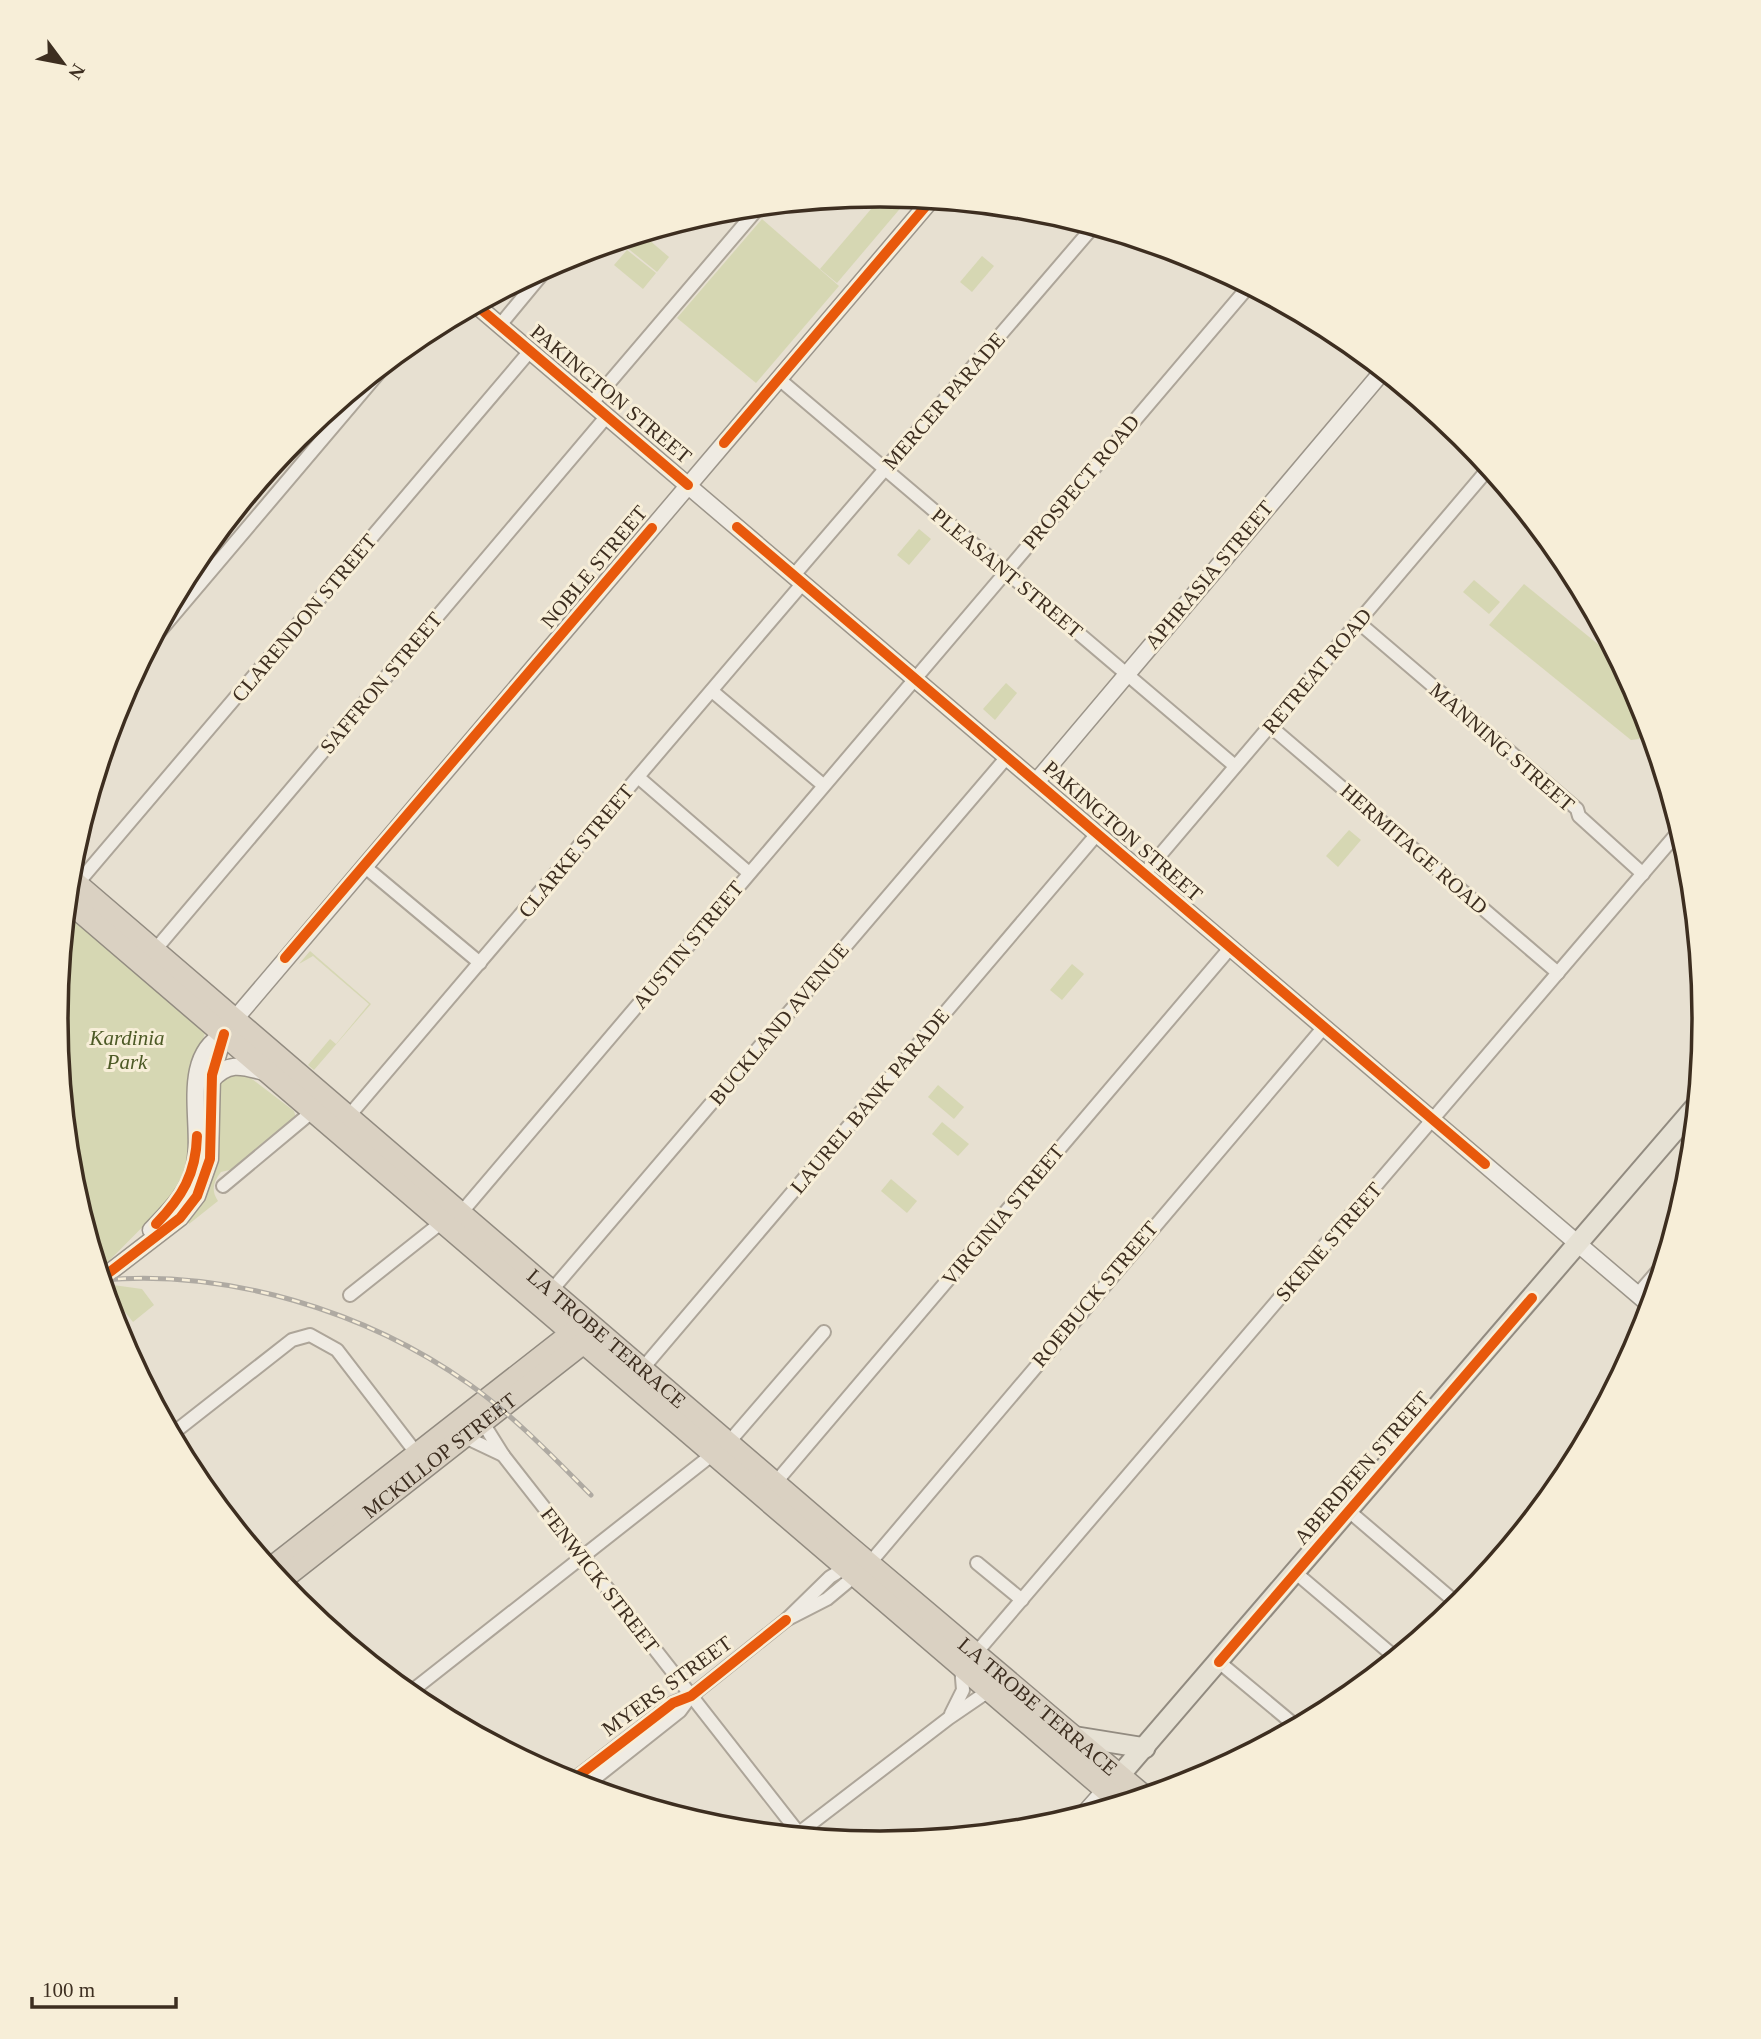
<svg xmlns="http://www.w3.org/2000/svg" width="1761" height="2039" font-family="Georgia,serif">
	<rect width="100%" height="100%" fill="#e7e0d1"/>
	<g fill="#d6d7b3">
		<path d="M883 195 909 198 837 283 820 269Z"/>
		<path d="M762 219 839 286 756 383 677 318Z"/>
		<path d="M642 234 669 257 657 272 625 246 631 238Z"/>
		<path d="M627 250 656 273 643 289 614 265Z"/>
		<path d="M982 256 994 266 972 292 960 282Z"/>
		<path d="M919 529 931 539 909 565 897 555Z"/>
		<path d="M1474 580 1500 602 1489 614 1463 592Z"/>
		<path d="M1524 584 1620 662 1642 704 1649 727 1639 739 1631 740 1489 625Z"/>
		<path d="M1006 683 1017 693 995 720 983 709Z"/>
		<path d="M1349 830 1361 840 1338 867 1326 856Z"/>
		<path d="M67 911 206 1031 190 1071 191 1156 187 1170 175 1194 99 1271 72 1180 56 1020Z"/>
		<path d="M310 951 371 1004 314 1070 308 1065 330 1039 336 1044 369 1004 313 956 299 964Z"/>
		<path d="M1072 964 1084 974 1062 1000 1050 990Z"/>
		<path d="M232 1071 248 1076 294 1111 296 1118 238 1168 221 1172C213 1182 211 1191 218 1201L189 1224 186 1220C229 1163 210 1144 219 1083Z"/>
		<path d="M938 1085 964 1107 954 1119 928 1097Z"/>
		<path d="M942 1122 969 1144 958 1156 932 1134Z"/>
		<path d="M891 1179 917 1201 907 1213 881 1191Z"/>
		<path d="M113 1285 142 1289 154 1305 133 1322 109 1292Z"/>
	</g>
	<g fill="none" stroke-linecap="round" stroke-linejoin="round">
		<g stroke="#ada599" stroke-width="16">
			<g id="street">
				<path d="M500 325 549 266"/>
				<path d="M779 379 1235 766"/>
				<path d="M591 404 759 207"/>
				<path d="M794 575 1093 227"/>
				<path d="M1358 622 1577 809 1579 816 1643 874"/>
				<path d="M154 638 387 363"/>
				<path d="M712 691 823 785"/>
				<path d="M1270 726 1558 973"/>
				<path d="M638 777 749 873"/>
				<path d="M364 866 480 963"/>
				<path d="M1144 874 1489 468"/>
				<path d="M77 884 530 351"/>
				<path d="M155 950 607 416"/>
				<path d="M348 1117 803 583"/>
				<path d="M223 1186 313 1111"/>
				<path d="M461 1213 1249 286"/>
				<path d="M551 1291 1007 757"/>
				<path d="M1638 1294 1663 1265"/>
				<path d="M350 1295 442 1222"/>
				<path d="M643 1368 1097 834"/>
				<path d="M483 1423 503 1455 801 1836"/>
				<path d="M172 1434 292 1340 310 1335 337 1350 417 1454"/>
				<path d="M465 1437 503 1455"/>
				<path d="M729 1442 824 1332"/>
				<path d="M776 1482 1231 947"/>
				<path d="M1350 1512 1460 1606"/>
				<path d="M977 1563 1022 1600"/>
				<path d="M1296 1573 1396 1658"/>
				<path d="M786 1620 827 1599 869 1564 1324 1027"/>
				<path d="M976 1653 1680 830"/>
				<path d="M1219 1662 1297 1727"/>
				<path d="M408 1694 713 1454"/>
				<path d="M951 1714 963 1690 961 1666"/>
				<path d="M569 1783 673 1703 691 1696 786 1620 830 1577 848 1566"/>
				<path d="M584 1787 680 1711 691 1696"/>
				<path d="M795 1836 949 1718 990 1690"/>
			</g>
		</g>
		<g stroke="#9c958a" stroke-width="19">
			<g id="secondary">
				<path d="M476 305 1651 1306"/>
				<path d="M1036 782 1383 371"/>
				<path d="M235 1019 931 200"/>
				<path d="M211 1081C228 1061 242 1066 264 1072"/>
				<path d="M151 1230C168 1212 187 1195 194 1169 205 1128 177 1059 224 1034"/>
				<path d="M102 1278 180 1218 197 1196 210 1159 212 1075 224 1034"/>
				<path d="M1082 1816 1105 1790"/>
			</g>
		</g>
		<g stroke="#928b80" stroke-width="23">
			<g id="primary">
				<path d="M1077 1737 1145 1748"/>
				<path d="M1120 1775 1696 1106"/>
			</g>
		</g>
		<g stroke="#928b80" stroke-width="24">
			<g id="highway">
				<path id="s1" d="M70 878 846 1544 1145 1797"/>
				<path d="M68 901 1122 1804"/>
				<path d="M270 1569 582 1325"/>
				<path id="s2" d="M280 1581 592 1336"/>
			</g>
		</g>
		<use href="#street" stroke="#efebe3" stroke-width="12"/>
		<use href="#secondary" stroke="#efebe3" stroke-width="16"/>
		<use href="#primary" stroke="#e6e1d4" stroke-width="19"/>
		<use href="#highway" stroke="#dad1c2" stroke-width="21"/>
		<g stroke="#afaaa2" stroke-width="5">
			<path id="rail" d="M102 1280C228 1269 366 1311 469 1384 514 1416 552 1456 591 1495"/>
		</g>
		<use href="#rail" stroke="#f7eed8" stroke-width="2.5" stroke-dasharray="8" stroke-linecap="butt"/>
		<g stroke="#f7eed8" stroke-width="15">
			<g id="cycleway">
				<path d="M476 305 688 485"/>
				<path d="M724 443 931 200"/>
				<path d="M737 527 1485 1164"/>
				<path d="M285 958 652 528"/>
				<path d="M156 1224C182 1197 196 1174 197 1136"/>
				<path d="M102 1278 180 1218 197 1196 210 1159 212 1075 224 1034"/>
				<path d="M1219 1662 1532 1298"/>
				<path d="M569 1783 673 1703 691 1696 786 1620"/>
			</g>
		</g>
		<use href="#cycleway" stroke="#e8590c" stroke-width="10"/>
	</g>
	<g text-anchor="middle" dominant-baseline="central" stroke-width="6" stroke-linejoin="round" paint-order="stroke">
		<g font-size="21" fill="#3d2e20" stroke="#f7eed8">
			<text transform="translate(611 394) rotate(40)">PAKINGTON STREET</text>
			<text transform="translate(944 401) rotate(-49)">MERCER PARADE</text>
			<text transform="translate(1081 482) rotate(-50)">PROSPECT ROAD</text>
			<text transform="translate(594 567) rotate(-50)">NOBLE STREET</text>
			<text transform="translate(1007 573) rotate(40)">PLEASANT STREET</text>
			<text transform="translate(1209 575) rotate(-50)">APHRASIA STREET</text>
			<text transform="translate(304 618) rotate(-50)">CLARENDON STREET</text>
			<text transform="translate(1317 671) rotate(-50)">RETREAT ROAD</text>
			<text transform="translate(381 683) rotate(-50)">SAFFRON STREET</text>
			<text transform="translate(1502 747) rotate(41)">MANNING STREET</text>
			<text transform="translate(1123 831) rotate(41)">PAKINGTON STREET</text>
			<text transform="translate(1414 849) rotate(41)">HERMITAGE ROAD</text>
			<text transform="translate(576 851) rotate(-50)">CLARKE STREET</text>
			<text transform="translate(688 945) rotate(-50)">AUSTIN STREET</text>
			<text transform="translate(779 1024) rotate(-50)">BUCKLAND AVENUE</text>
			<text transform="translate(870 1101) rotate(-50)">LAUREL BANK PARADE</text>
			<text transform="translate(1003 1215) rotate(-50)">VIRGINIA STREET</text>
			<text transform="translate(1329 1242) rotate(-49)">SKENE STREET</text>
			<text transform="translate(1095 1294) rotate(-50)">ROEBUCK STREET</text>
			<text stroke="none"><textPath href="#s1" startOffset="707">LA TROBE TERRACE</textPath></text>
			<text stroke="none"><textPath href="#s2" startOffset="203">MCKILLOP STREET</textPath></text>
			<text transform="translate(1362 1468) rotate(-49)">ABERDEEN STREET</text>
			<text transform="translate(600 1580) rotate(52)">FENWICK STREET</text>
			<text transform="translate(667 1686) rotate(-36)">MYERS STREET</text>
			<text stroke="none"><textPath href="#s1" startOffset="1274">LA TROBE TERRACE</textPath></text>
		</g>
		<g font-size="21" font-style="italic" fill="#4d5a26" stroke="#f7eed8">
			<text x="127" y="1038">Kardinia<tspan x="127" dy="24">Park</tspan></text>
		</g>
	</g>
	<path d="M0 0H1761V2039H0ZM68 1019a812 812 0 1 1 1624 0a812 812 0 1 1-1624 0Z" fill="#f7eed8" fill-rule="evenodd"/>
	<path fill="none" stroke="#3d2e20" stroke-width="3.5" d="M68 1019a812 812 0 1 1 1624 0a812 812 0 1 1-1624 0Z"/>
	<g transform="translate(63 63) rotate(122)" stroke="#f7eed8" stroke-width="5" paint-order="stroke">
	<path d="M0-5L12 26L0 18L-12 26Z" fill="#3d2e20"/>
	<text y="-10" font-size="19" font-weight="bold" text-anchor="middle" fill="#3d2e20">N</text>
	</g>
	<path d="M32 1997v10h144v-10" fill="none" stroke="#3d2e20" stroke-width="3.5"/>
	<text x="42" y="1997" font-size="21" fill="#3d2e20" stroke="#f7eed8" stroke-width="5" paint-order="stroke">100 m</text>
</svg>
